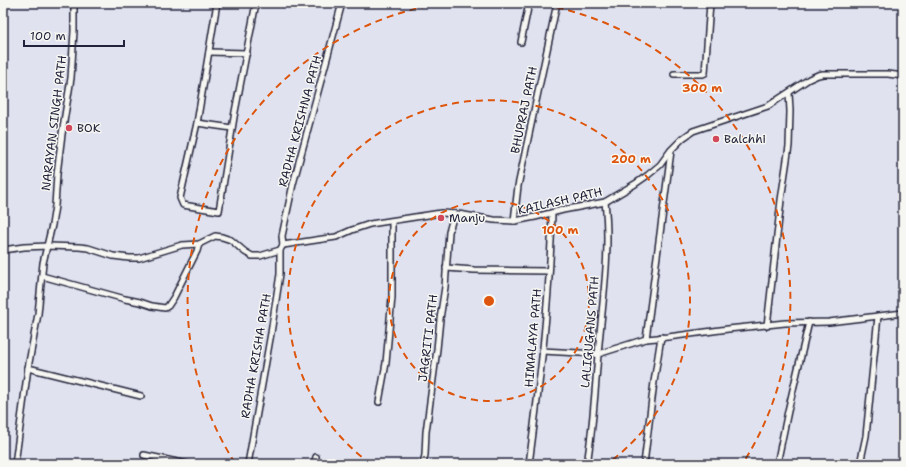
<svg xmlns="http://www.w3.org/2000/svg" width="906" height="467" font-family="'Shantell Sans',sans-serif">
	<rect width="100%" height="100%" fill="#e0e3ef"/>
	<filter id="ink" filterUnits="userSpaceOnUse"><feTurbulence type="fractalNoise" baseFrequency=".025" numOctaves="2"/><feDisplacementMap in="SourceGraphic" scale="8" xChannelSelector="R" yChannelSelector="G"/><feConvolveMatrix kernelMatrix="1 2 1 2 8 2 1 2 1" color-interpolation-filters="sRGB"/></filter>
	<g filter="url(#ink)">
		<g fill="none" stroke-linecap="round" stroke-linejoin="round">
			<g stroke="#22223b" stroke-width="8">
				<g id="minor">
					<path d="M217 3 197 123 180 198 183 205 219 211 234 117 256 3"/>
					<path d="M521 42 529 3"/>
					<path d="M209 52 247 53"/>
					<path d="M674 74H703L705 73 710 3"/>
					<path d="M197 123 232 128"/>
					<path d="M514 221 518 186 557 3"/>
					<path d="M283 245 336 237 352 230 370 224 415 217 441 213 458 214 494 220 515 221 535 217 563 210 605 202 635 184 648 175 660 165 671 150 683 138 693 131 768 106 809 79 818 75 823 74H888L903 76"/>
					<path d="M283 245 282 236 293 184 342 3"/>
					<path d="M3 250 24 247 48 246 79 247 88 248 113 256 129 258H139L182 245 199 244 215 236 222 237 231 240 245 252 252 256H260L280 250 283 245"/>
					<path d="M446 268 474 270 549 271"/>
					<path d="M42 276 125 299 140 302 152 306 165 308 168 306 174 297 197 251 199 244"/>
					<path d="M767 326 781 200 789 146 790 111 789 93"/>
					<path d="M646 339 671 151"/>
					<path d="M542 351 598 354 646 339 668 337 728 329 785 323 829 322 903 313"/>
					<path d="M28 368 141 396"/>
					<path d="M379 402 386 363 392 297V221"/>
					<path d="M144 455 187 464"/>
					<path d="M15 464 28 368 38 314 43 263 52 225 55 206 57 174 62 134 71 78 74 31V3"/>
					<path d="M248 464 271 333 280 274V250"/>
					<path d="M314 464 316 457"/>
					<path d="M423 464 425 455 426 432 437 349 440 319 445 287 449 232 454 214"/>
					<path d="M529 464C540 381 550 297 552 213"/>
					<path d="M587 464C593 428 595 391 598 355 602 304 611 253 605 202"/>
					<path d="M644 464 654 382 661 337"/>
					<path d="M777 464 788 411 809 322"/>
					<path d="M860 464 866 436 878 316"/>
				</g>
			</g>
			<use href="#minor" stroke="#f6f6f2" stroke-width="5"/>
		</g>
	</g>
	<g fill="none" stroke="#de560e" stroke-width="2" stroke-dasharray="7 5">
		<circle cx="489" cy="301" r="100"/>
		<path d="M371 464A201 201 0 1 1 607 464"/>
		<path d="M235 463A301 301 0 0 1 445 3M533 3A301 301 0 0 1 743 463"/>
	</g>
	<g fill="#d1495b" stroke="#f6f6f2" stroke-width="1.5">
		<circle cx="69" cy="128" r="4"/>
		<circle cx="716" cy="139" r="4"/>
		<circle cx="441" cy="218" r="4"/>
	</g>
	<g text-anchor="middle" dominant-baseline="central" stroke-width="3" stroke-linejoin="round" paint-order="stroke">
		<g font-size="12" fill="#22223b" stroke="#f6f6f2">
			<text transform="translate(524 110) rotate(-78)">BHUPRAJ PATH</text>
			<text transform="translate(300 121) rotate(-75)">RADHA KRISHNA PATH</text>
			<text transform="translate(54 123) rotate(-83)">NARAYAN SINGH PATH</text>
			<text transform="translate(560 201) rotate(-13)">KAILASH PATH</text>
			<text transform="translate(590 332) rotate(-85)">LALIGUGANS PATH</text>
			<text transform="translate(428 338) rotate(-83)">JAGRITI PATH</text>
			<text transform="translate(533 338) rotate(-85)">HIMALAYA PATH</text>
			<text transform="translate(256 356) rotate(-80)">RADHA KRISHA PATH</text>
		</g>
		<g font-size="12" fill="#22223b" stroke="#f6f6f2" text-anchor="start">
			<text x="77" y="128">BOK</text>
			<text x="724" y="139">Balchhi</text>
			<text x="449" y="218">Manju</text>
		</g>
	</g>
	<circle cx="489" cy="301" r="6" fill="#de560e" stroke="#f6f6f2" stroke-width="2"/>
	<g font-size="12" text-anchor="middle" font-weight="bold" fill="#de560e" stroke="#f6f6f2" stroke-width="3" stroke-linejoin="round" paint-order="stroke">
		<text x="702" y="92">300 m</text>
		<text x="631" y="163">200 m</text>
		<text x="560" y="234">100 m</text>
	</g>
	<rect width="906" height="467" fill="none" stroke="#f6f6f2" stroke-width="16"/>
	<rect x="8" y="8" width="890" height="451" fill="none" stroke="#22223b" stroke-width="1.5" filter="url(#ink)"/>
	<path d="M24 40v6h100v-6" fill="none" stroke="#22223b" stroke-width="2"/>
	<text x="30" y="40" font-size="12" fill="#22223b" stroke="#f6f6f2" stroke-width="3" paint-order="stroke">100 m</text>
</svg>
